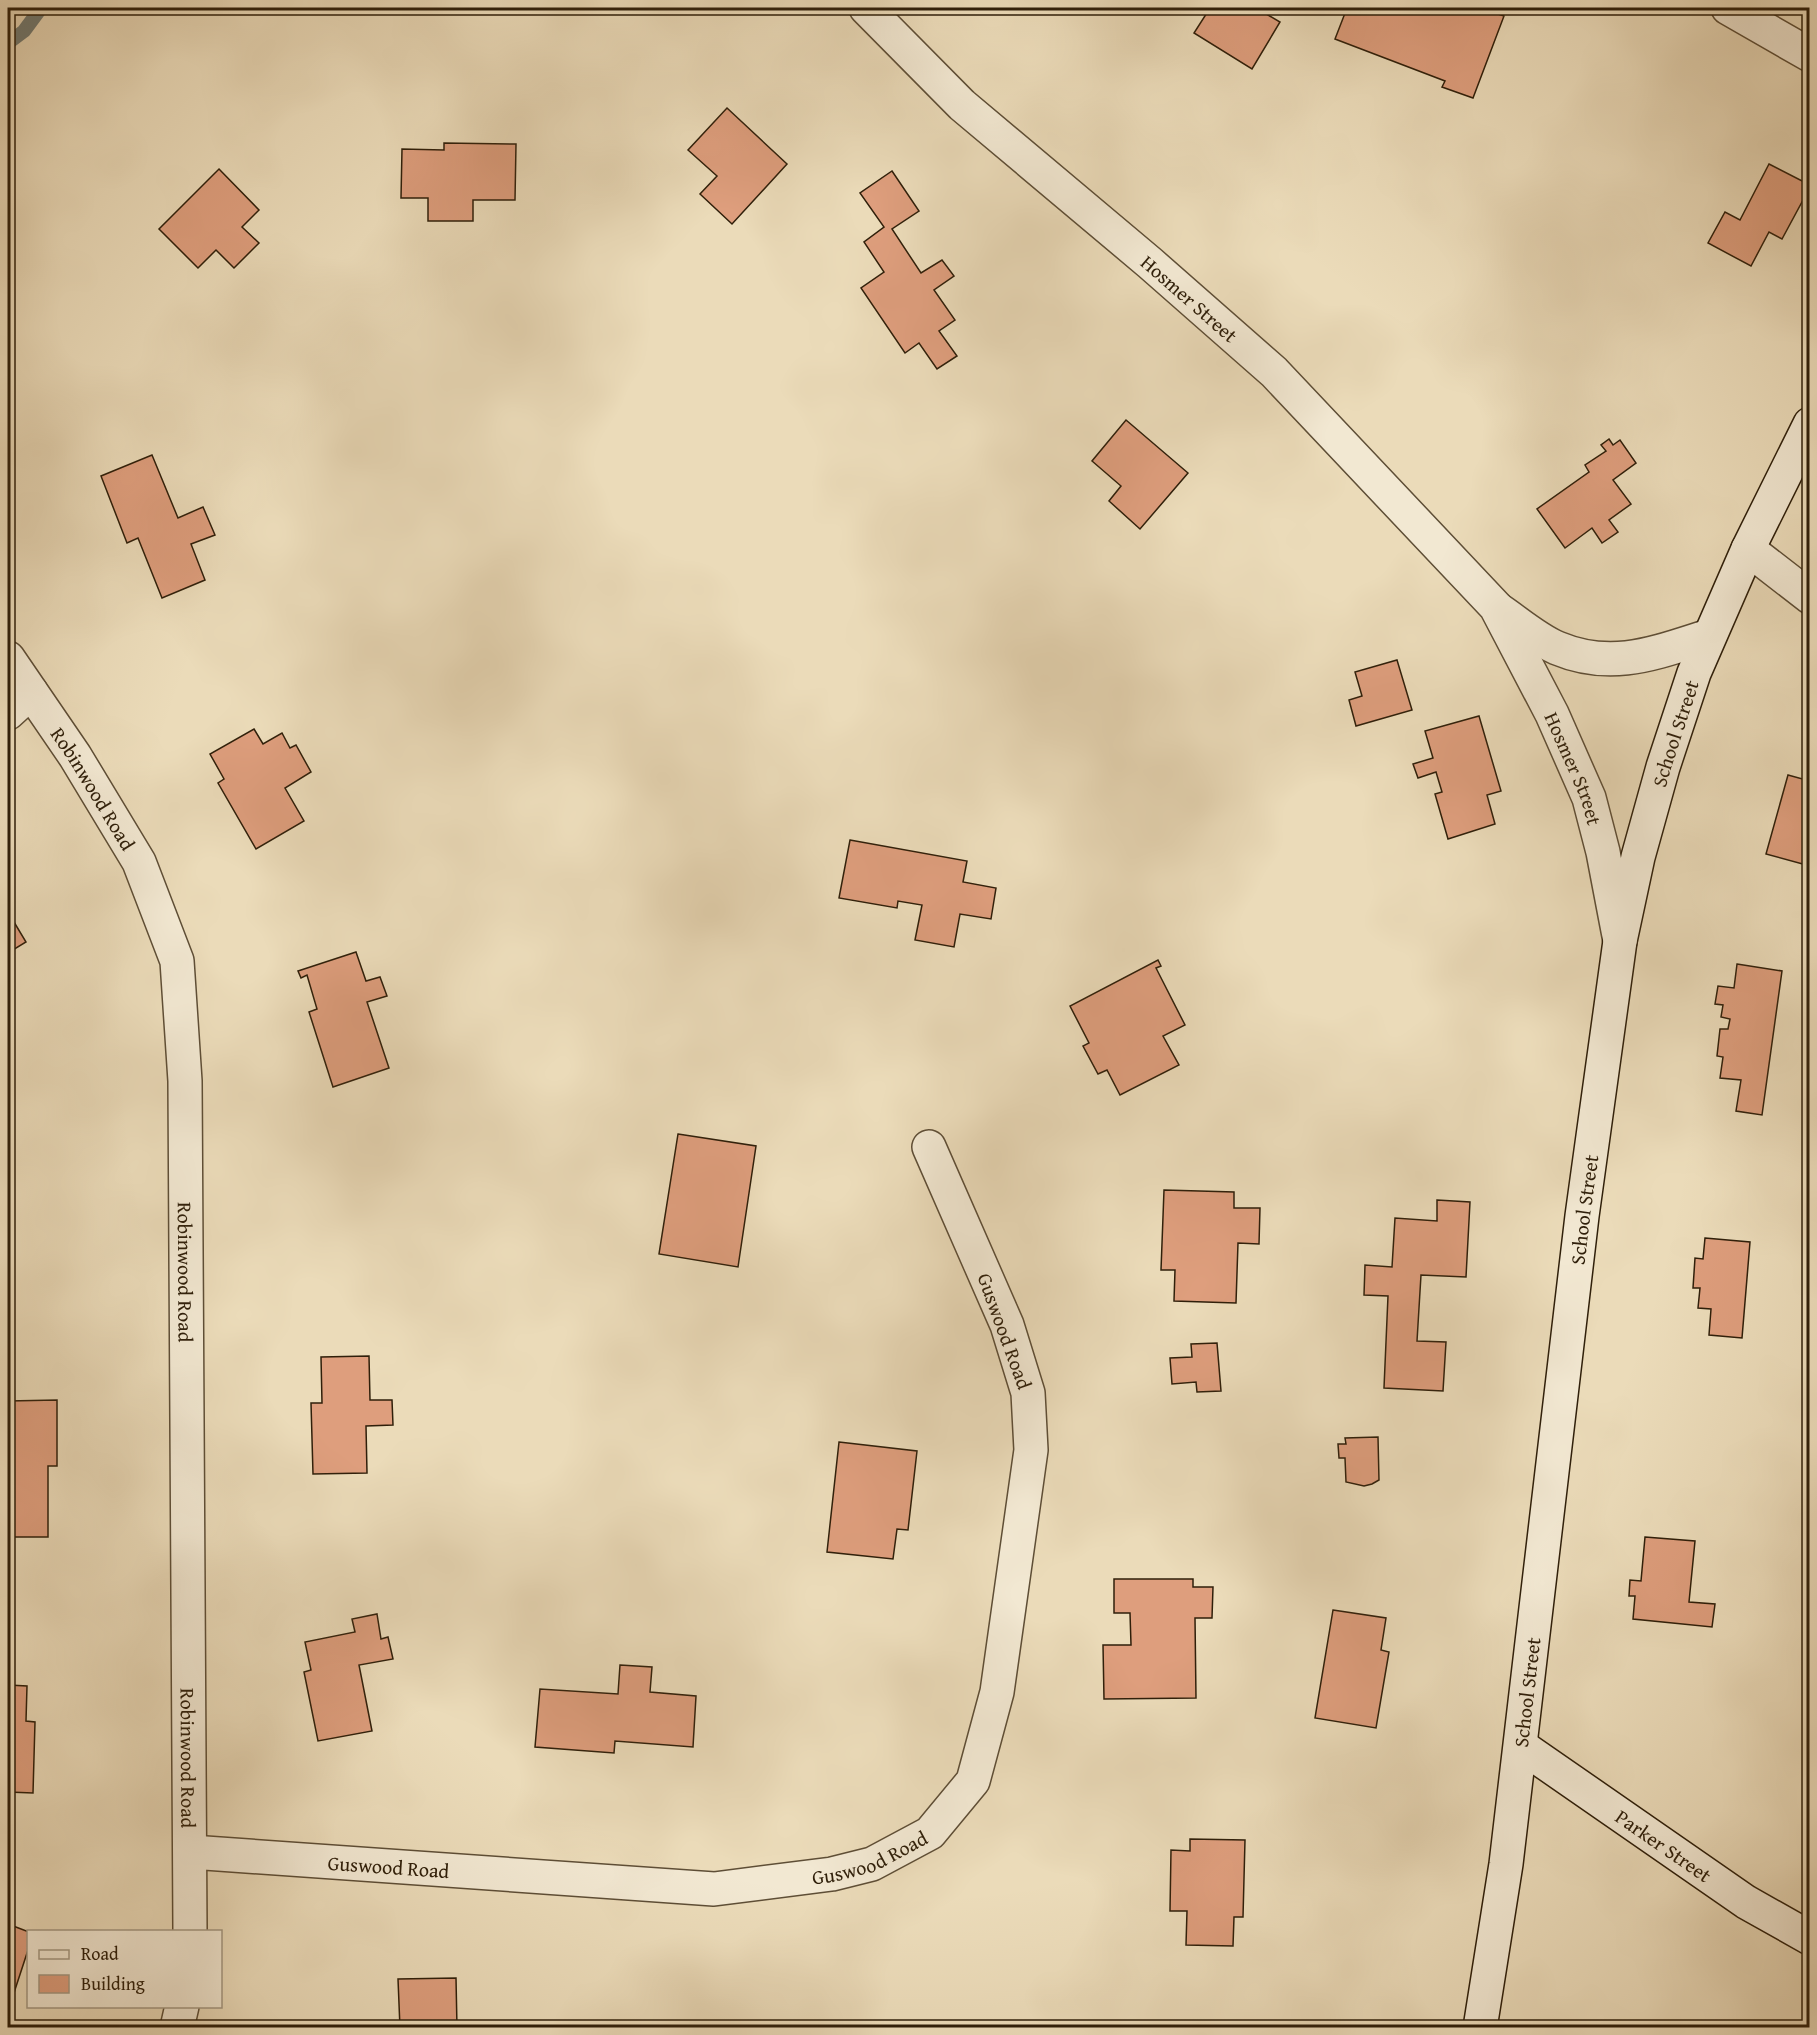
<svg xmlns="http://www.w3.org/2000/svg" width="1817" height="2035" font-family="'Gentium Book Plus',serif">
	<rect width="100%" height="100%" fill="#ebdbb9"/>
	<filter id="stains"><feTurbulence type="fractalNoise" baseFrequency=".00333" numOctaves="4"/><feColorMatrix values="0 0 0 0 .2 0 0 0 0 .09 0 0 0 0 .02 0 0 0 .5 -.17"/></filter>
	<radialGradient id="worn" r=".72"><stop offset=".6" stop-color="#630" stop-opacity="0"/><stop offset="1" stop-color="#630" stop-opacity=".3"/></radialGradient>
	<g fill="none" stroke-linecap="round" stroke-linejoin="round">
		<path stroke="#717b74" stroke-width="14" d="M8 43 24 31 41 8"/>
	</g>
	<g fill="#de9e7d" stroke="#2f1f0a" stroke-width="1.5">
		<path d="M1210 8H1256L1280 22 1252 69 1194 33Z"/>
		<path d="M1347 8H1457L1467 12 1469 8H1480L1504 16 1473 98 1442 87 1445 81 1335 39Z"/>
		<path d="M727 108 787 164 732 224 700 194 717 176 688 150Z"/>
		<path d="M444 143 516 144 515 200H473V221H428V198H401L402 149 444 150Z"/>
		<path d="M1769 164 1810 185V187L1782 239 1769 232 1751 266 1708 243 1725 212 1740 220Z"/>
		<path d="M219 169 259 210 242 227 259 243 234 268 216 250 198 268 159 229Z"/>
		<path d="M892 171 919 211 892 229 921 273 942 260 954 276 934 290 955 320 939 331 957 356 937 369 919 343 905 353 861 288 884 272 864 242 884 227 860 193Z"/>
		<path d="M1126 420 1188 473 1140 529 1109 501 1121 486 1092 461Z"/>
		<path d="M1609 439 1613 445 1620 440 1636 463 1613 480 1631 504 1609 520 1618 532 1602 543 1592 528 1565 548 1537 509 1589 472 1585 465 1606 451 1601 445Z"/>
		<path d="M152 455 178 518 203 507 215 535 191 544 205 580 162 598 138 538 127 543 101 476Z"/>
		<path d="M1397 660 1412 710 1356 726 1349 700 1362 696 1355 672Z"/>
		<path d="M1479 716 1501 791 1487 795 1495 824 1448 839 1435 794 1442 792 1436 772 1418 778 1413 764 1433 758 1425 731Z"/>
		<path d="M254 729 263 744 282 733 290 748 296 745 311 772 285 788 304 821 256 849 218 783 224 779 210 754Z"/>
		<path d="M1788 775 1810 781V866L1766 854Z"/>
		<path d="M850 840 967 861 963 882 996 888 991 919 960 914 954 947 915 940 922 905 898 901 897 908 839 898Z"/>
		<path d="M8 912 26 942 8 953Z"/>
		<path d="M356 952 366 981 380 977 387 996 367 1002 389 1068 333 1087 309 1012 317 1009 307 975 301 978 298 971Z"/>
		<path d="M1158 960 1161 966 1156 968 1185 1025 1163 1036 1179 1065 1120 1095 1107 1070 1098 1074 1083 1046 1089 1043 1070 1006Z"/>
		<path d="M1737 964 1782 971 1762 1115 1736 1111 1741 1080 1720 1078 1723 1057 1717 1056 1720 1029H1728L1730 1019 1721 1017 1723 1005 1715 1004 1718 986 1734 988Z"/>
		<path d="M678 1134 756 1146 738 1267 659 1254Z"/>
		<path d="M1164 1190 1234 1192V1208H1260L1259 1244 1238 1243 1236 1303 1174 1301 1175 1270H1161Z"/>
		<path d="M1437 1200 1470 1202 1466 1277 1421 1275 1417 1341 1446 1342 1443 1391 1384 1388 1388 1296 1364 1295 1365 1265 1392 1267 1395 1218 1437 1221Z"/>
		<path d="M1705 1238 1750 1242 1742 1338 1709 1335 1711 1309 1698 1308 1700 1288H1693L1695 1258 1703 1259Z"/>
		<path d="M1217 1343 1221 1391 1197 1392 1196 1382 1172 1384 1170 1358 1192 1357 1191 1344Z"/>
		<path d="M369 1356 370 1400H392L393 1425 366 1426 367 1473 313 1474 311 1403H322L321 1357Z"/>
		<path d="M57 1400V1466H48V1537H8V1401Z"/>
		<path d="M1378 1437 1379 1480 1372 1484 1364 1486 1346 1482 1345 1458H1339L1338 1444H1346L1345 1438Z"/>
		<path d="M839 1442 917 1451 908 1530 897 1529 893 1559 827 1552Z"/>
		<path d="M1645 1537 1695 1541 1689 1602 1715 1604 1712 1627 1633 1619 1635 1596H1629L1630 1580 1641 1581Z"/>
		<path d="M1114 1579H1193V1587H1213L1212 1618H1195L1196 1698 1104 1699 1103 1645H1131L1130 1613H1114Z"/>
		<path d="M1333 1610 1386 1618 1381 1650 1389 1652 1376 1728 1315 1718Z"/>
		<path d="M377 1614 381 1639 388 1637 393 1659 359 1665 372 1731 318 1741 304 1672 311 1670 305 1642 355 1632 352 1619Z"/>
		<path d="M620 1665 652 1667 650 1692 696 1696 693 1747 615 1741 614 1753 535 1747 540 1689 618 1694Z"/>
		<path d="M8 1685 27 1686 26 1721 35 1722 33 1793 8 1792Z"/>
		<path d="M1190 1839 1245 1840 1243 1917H1234L1233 1946 1186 1945 1187 1911H1170L1171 1850 1190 1851Z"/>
		<path d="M8 1924 29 1932 28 1950 8 2011Z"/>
		<path d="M456 1978 457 2028H400L398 1979Z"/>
	</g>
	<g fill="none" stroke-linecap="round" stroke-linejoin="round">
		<g stroke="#5e4e36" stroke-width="36">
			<g id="street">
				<path id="s1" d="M866 8 962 105 1150 263 1274 372 1496 607 1552 714 1589 798 1603 852 1620 941"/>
				<path d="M1728 8 1810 55"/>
				<path d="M1748 549 1810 597"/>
				<path d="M1499 610C1517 622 1536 639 1557 648 1612 671 1655 653 1709 636"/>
				<path id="s2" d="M8 658 75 756 139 862 177 961 185 1081 190 1932"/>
				<path d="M8 713 31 692"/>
				<path id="s3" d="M191 1852 714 1889 832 1874 872 1864 930 1833 973 1781 997 1692 1031 1450 1028 1393 1007 1325 929 1147"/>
				<path d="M177 2028 182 2006"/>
			</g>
		</g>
		<g stroke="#2f1f0a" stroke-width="36">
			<g id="secondary">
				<path id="s4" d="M1521 1746 1746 1902 1810 1938"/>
				<path id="s5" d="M1480 2028 1506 1864 1582 1216 1620 941 1638 857 1663 767 1694 673 1748 549 1810 424"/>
			</g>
		</g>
		<use href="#street" stroke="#f2e8d2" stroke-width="33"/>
		<use href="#secondary" stroke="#f2e8d2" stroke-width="33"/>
	</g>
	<g text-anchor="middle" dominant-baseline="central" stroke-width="6" stroke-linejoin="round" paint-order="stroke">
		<g font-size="20" fill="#2f1f0a" stroke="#f2e8d2">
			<text stroke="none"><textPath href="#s1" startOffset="435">Hosmer Street</textPath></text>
			<text stroke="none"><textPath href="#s5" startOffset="1311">School Street</textPath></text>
			<text stroke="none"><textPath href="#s1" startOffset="1050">Hosmer Street</textPath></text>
			<text stroke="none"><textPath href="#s2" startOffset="156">Robinwood Road</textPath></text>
			<text stroke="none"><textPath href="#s5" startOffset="825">School Street</textPath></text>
			<text stroke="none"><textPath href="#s2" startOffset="660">Robinwood Road</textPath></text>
			<text transform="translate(1005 1331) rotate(70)">Guswood Road</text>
			<text stroke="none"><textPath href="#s5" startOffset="339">School Street</textPath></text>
			<text stroke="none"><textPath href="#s2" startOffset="1146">Robinwood Road</textPath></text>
			<text stroke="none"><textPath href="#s4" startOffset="174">Parker Street</textPath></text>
			<text stroke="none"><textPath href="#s3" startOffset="684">Guswood Road</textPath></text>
			<text stroke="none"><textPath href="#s3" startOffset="198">Guswood Road</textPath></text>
		</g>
	</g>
	<rect width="1817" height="2035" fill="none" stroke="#ebdbb9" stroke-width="30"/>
	<rect x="9" y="9" width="1799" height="2017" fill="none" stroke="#2f1f0a" stroke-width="3"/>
	<rect x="15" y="15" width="1787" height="2005" fill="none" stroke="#2f1f0a" stroke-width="1.5"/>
	<rect x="27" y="1930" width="195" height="78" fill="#f2e8d2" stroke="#a49882" stroke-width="1.5"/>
	<rect x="39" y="1950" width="30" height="9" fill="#f2e8d2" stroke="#a49882" stroke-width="1.5"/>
	<text x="81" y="1960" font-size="18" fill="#2f1f0a">Road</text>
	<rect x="39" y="1975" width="30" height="18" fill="#de9e7d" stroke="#a49882" stroke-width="1.5"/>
	<text x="81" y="1990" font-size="18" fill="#2f1f0a">Building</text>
	<rect width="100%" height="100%" filter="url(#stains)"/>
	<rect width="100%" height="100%" fill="url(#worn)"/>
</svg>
